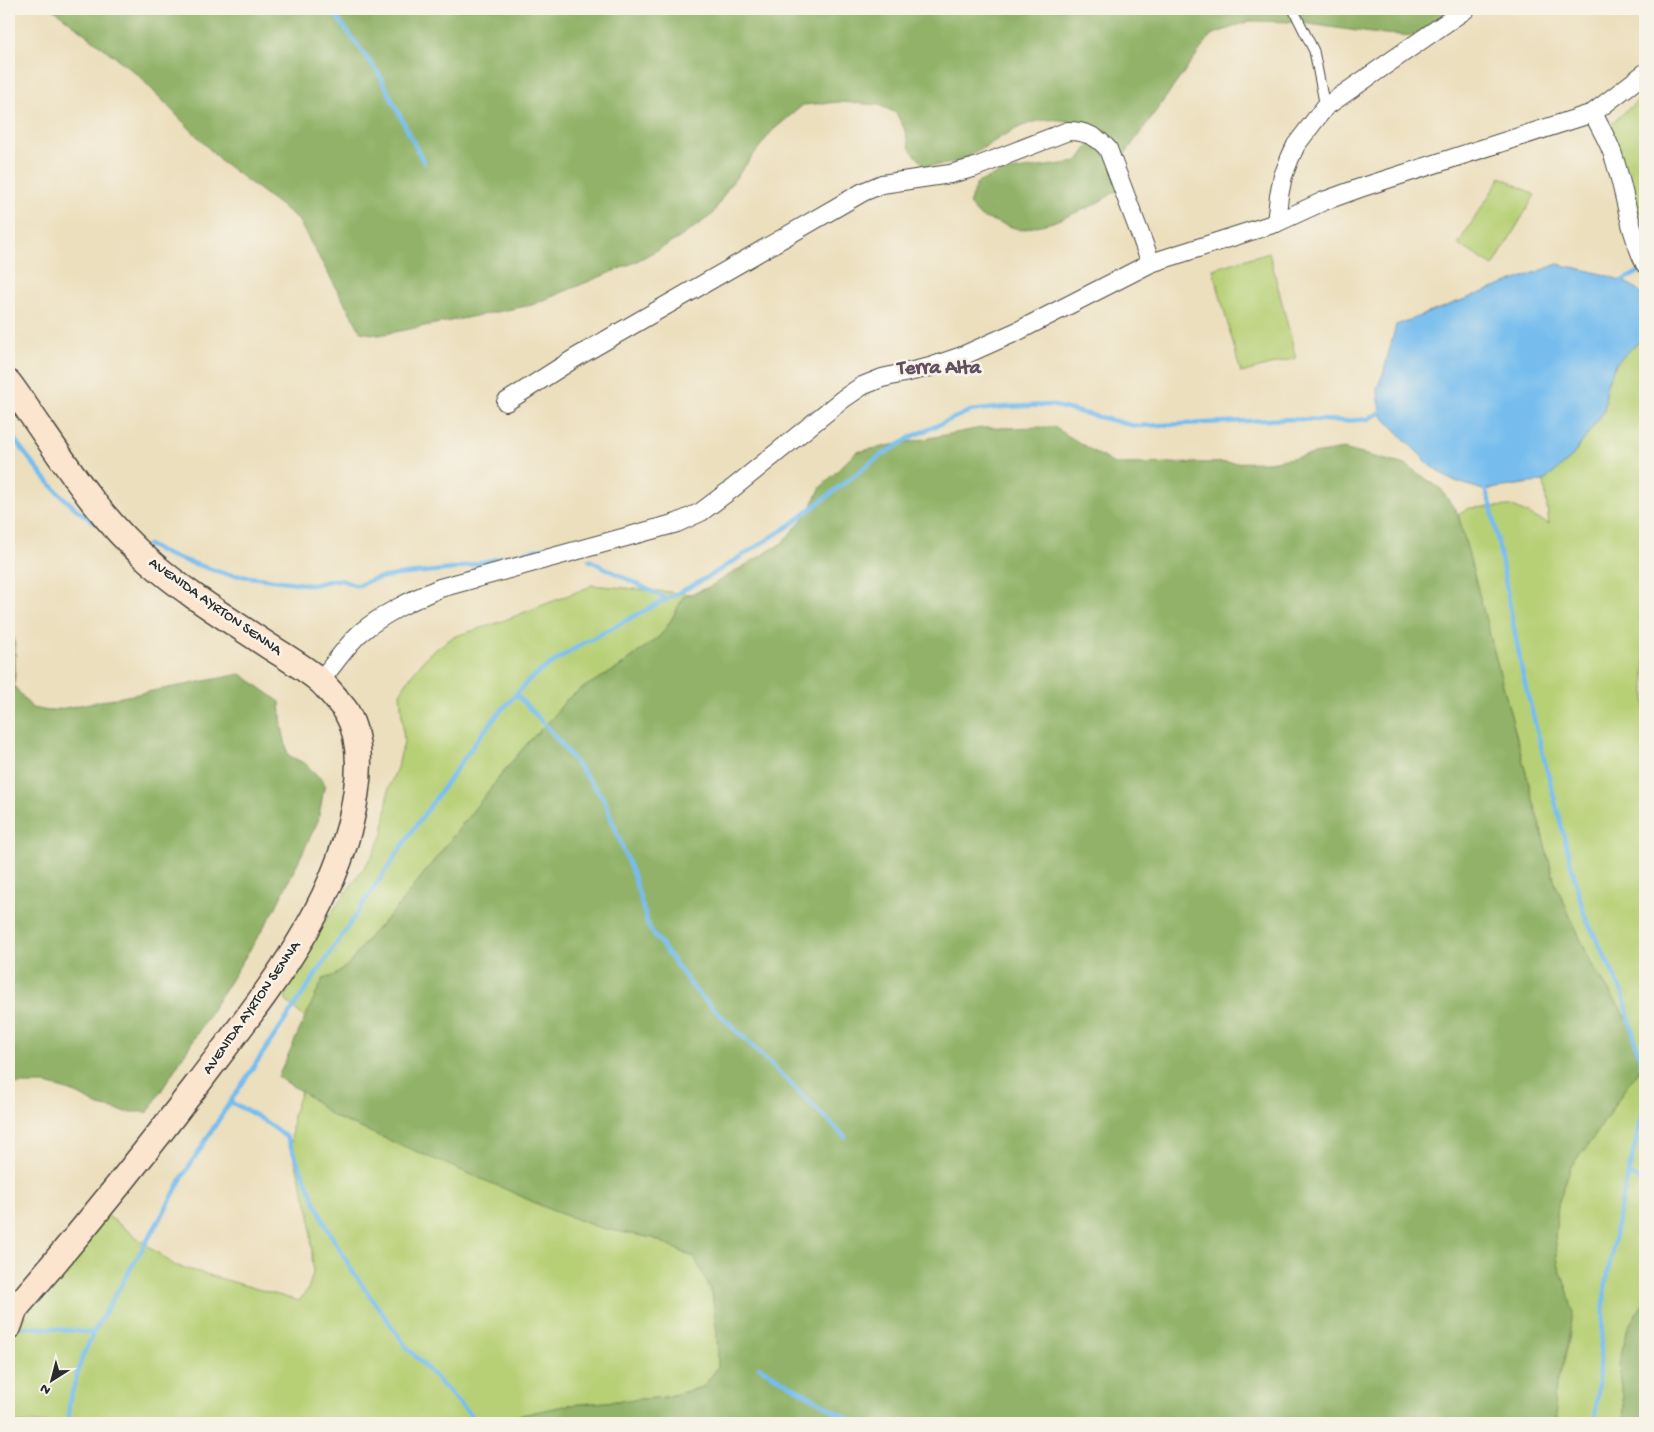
<svg xmlns="http://www.w3.org/2000/svg" width="1654" height="1432" font-family="'Gochi Hand',sans-serif">
	<rect width="100%" height="100%" fill="#f7f3e8"/>
	<filter id="ink" filterUnits="userSpaceOnUse"><feTurbulence type="fractalNoise" baseFrequency=".02" numOctaves="2"/><feDisplacementMap in="SourceGraphic" scale="10" xChannelSelector="R" yChannelSelector="G"/><feConvolveMatrix kernelMatrix="1 2 1 2 8 2 1 2 1" color-interpolation-filters="sRGB"/></filter>
	<filter id="wash" filterUnits="userSpaceOnUse"><feTurbulence type="fractalNoise" baseFrequency=".0096" numOctaves="4" result="noise"/><feDisplacementMap in="SourceGraphic" scale="20" xChannelSelector="R" yChannelSelector="G"/><feGaussianBlur stdDeviation="1.12" result="paint"/><feColorMatrix in="noise" values="0 0 0 0 0 0 0 0 0 0 0 0 0 0 0 0 0 1.4 0 .05"/><feComposite in="paint" operator="in"/></filter>
	<g filter="url(#wash)">
		<rect width="100%" height="100%" fill="#ecdfbd"/>
		<g fill="#b7d076" stroke="#717e50">
			<path d="M1645 94V268L1635 249 1643 225 1627 175 1601 133Z"/>
			<path d="M1501 177 1535 195 1493 266 1458 244Z"/>
			<path d="M1269 252 1296 358 1241 373 1213 269Z"/>
			<path d="M1645 336V1301L1628 1327 1619 1364 1624 1407 1623 1423H1558L1553 1397 1564 1361 1570 1336 1568 1292 1558 1264 1555 1237 1558 1204 1571 1166 1593 1139 1628 1084 1643 1064 1628 1020 1592 965 1555 883 1458 514 1469 508 1511 506 1549 524 1544 481 1570 459 1604 411 1607 383 1617 362Z"/>
			<path d="M591 585 691 594 683 598 673 617 661 635 618 668 586 686 566 700 554 716 532 738 505 770 396 909 370 936 350 963 335 975 323 979 305 1018 286 1001 285 977 373 855 383 834 389 787 398 765 404 742 400 693 413 673 429 654 453 637 500 622 589 587Z"/>
			<path d="M301 1091 310 1097 332 1116 503 1188 551 1210 601 1228 653 1238 695 1258 712 1293 717 1332 718 1367 703 1387 666 1397 569 1405 517 1416 495 1423H9V1315L93 1205 174 1265 299 1301 308 1289 313 1273 310 1214 291 1147 293 1115Z"/>
		</g>
		<g fill="#91b267" stroke="#5e6e49">
			<path d="M53 9H1474L1414 36 1371 33 1295 22 1250 21 1211 35 1119 162 1125 186 1092 206 1053 222 1021 230 981 217 969 204 977 183 1002 172 1077 162 1089 145 1086 127C1031 104 1005 140 959 161 949 165 935 165 925 166L910 149 904 128 896 113 879 105 840 102 803 105 772 131 728 188 712 215 676 240 633 263 532 305 379 335 361 332 297 218 221 161 137 74Z"/>
			<path d="M1054 427 1114 464 1269 462 1343 449 1406 465 1441 489 1458 514 1555 883 1592 965 1628 1020 1643 1064 1628 1084 1593 1139 1571 1166 1558 1204 1555 1237 1558 1264 1568 1292 1573 1313 1564 1361 1553 1397 1558 1423H495L517 1416 569 1405 666 1397 703 1387 718 1367 717 1332 712 1293 695 1258 653 1238 601 1228 551 1210 503 1188 332 1116 310 1097 278 1077 323 979 335 975 350 963 370 936 396 909 505 770 532 738 554 716 566 700 586 686 618 668 661 635 673 617 683 597 709 587 782 543 808 513 821 487 856 452 981 428Z"/>
			<path d="M9 628C19 640 15 671 14 686L32 708 49 711 241 674 280 702 282 727 288 755 306 764 325 783 318 821 274 911 148 1112H126L99 1106 71 1091 46 1084H9Z"/>
			<path d="M1645 1301V1423H1623L1624 1407 1619 1364 1628 1327Z"/>
		</g>
		<path fill="#76bdee" stroke="#50748c" d="M1558 264C1578 269 1641 278 1645 301 1647 311 1645 325 1645 336L1617 362 1607 383 1604 411 1570 459 1544 481 1483 490 1449 479 1429 464 1382 416 1377 388 1383 374 1396 325Z"/>
		<g fill="none" stroke-linecap="round" stroke-linejoin="round">
			<g stroke="#76bdee" stroke-width="4.5">
				<path d="M331 9 379 74 424 163"/>
				<path d="M1618 283 1644 269"/>
				<path d="M9 432C35 467 60 501 97 524"/>
				<path d="M1483 484 1491 505 1523 676 1579 895 1585 916 1623 994 1643 1070 1644 1092 1643 1112 1620 1208 1605 1289 1595 1423"/>
				<path d="M148 545 168 555 226 574 312 585 333 580H341L354 585H359L374 579 397 575 453 569 557 545"/>
				<path d="M589 560 667 599"/>
				<path d="M516 694 550 730 604 799 634 878 649 928 695 990 845 1137"/>
				<path d="M230 1102C251 1112 269 1122 287 1138L327 1228 353 1272 405 1345 478 1423"/>
				<path d="M1628 1174 1645 1183"/>
				<path d="M23 1327 47 1328 93 1333"/>
				<path d="M759 1367 855 1423"/>
				<path d="M69 1423V1403L81 1361 93 1333 165 1210 183 1176 230 1102 413 830 480 736 498 714 529 680 546 667 580 645 710 576 789 526 874 460 913 436 970 411 1004 407 1051 405 1131 425 1139 426 1291 419 1346 421 1368 419 1385 410"/>
			</g>
		</g>
	</g>
	<g filter="url(#ink)">
		<g fill="none" stroke-linecap="round" stroke-linejoin="round">
			<g stroke="#484641" stroke-width="11">
				<path id="lane" d="M1293 9 1314 51 1325 107"/>
			</g>
			<g stroke="#484641" stroke-width="20">
				<g id="street">
					<path d="M1593 113C1599 126 1607 138 1612 152 1625 188 1628 228 1645 264"/>
					<path d="M1276 223 1279 196 1283 176 1290 158 1296 145 1325 107 1466 9"/>
					<path d="M506 402 575 358 863 192 882 184 950 174 973 168 1068 131C1085 131 1097 136 1108 149L1151 263"/>
					<path d="M320 681C333 666 346 646 360 633 384 613 412 600 440 588L677 523 701 512 733 488 843 399 862 386 882 378 930 367 962 356 1018 331 1151 263 1276 223 1324 201 1360 188 1593 113 1645 73"/>
				</g>
			</g>
			<g stroke="#484641" stroke-width="28">
				<path id="secondary" d="M9 383C53 443 91 511 148 560 184 592 225 617 264 643 282 655 302 666 319 680 325 685 330 692 335 697 338 702 343 706 346 711 360 735 360 767 356 793 341 905 264 995 199 1082 140 1160 79 1235 15 1309L9 1326"/>
			</g>
			<use href="#lane" stroke="#fff" stroke-width="9"/>
			<use href="#street" stroke="#fff" stroke-width="18"/>
			<use href="#secondary" stroke="#fce5cf" stroke-width="25"/>
		</g>
	</g>
	<g text-anchor="middle" dominant-baseline="central" stroke-width="5" stroke-linejoin="round" paint-order="stroke">
		<g font-size="15" fill="#2b2b2b" stroke="#f7f3e8">
			<text transform="translate(215 607) rotate(35)">AVENIDA AYRTON SENNA</text>
			<text transform="translate(252 1008) rotate(-55)">AVENIDA AYRTON SENNA</text>
		</g>
		<g font-size="20" font-weight="bold" fill="#624f61" stroke="#f7f3e8">
			<text x="939" y="369">Terra Alta</text>
		</g>
	</g>
	<rect width="1654" height="1432" fill="none" stroke="#f7f3e8" stroke-width="30"/>
	<g transform="translate(52 1380) rotate(216)" stroke="#f7f3e8" stroke-width="4" paint-order="stroke">
	<path d="M0-4L9 19L0 12L-9 19Z" fill="#2b2b2b"/>
	<text y="-8" font-size="14" font-weight="bold" text-anchor="middle" fill="#2b2b2b">N</text>
	</g>
</svg>
